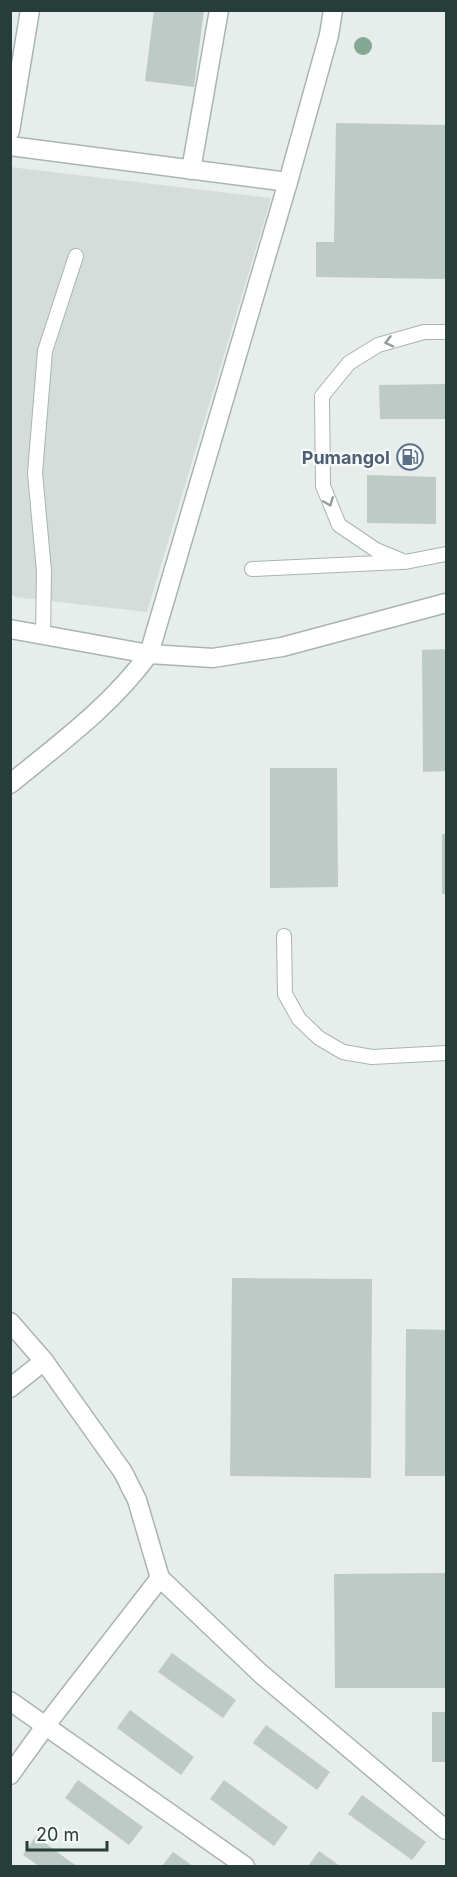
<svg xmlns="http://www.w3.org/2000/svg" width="457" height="1877" font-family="Inter,sans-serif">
	<rect width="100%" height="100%" fill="#e6edea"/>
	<path fill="#d4ddd9" d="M10 167 271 198 147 612 15 597 11 594Z"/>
	<g fill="#becac6">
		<path d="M154 10H204L194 87 145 81Z"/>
		<path d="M336 123 446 125V279L316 277V242H334Z"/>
		<path d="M446 384V419H380L379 385Z"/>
		<path d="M367 475 436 477V524L367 523Z"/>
		<path d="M446 649V771L423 772 422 650Z"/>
		<path d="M270 768H337L338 887 270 888Z"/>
		<rect x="442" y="834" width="4" height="60"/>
		<path d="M232 1278 372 1279 371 1478 230 1476Z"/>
		<path d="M406 1329 446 1330V1476H405Z"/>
		<path d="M446 1573V1688H335L334 1574Z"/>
		<path d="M172 1653 236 1700 223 1718 158 1672Z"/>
		<path d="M130 1710 194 1757 181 1775 117 1728Z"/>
		<rect x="432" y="1712" width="14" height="50"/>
		<path d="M266 1725 330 1772 317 1790 253 1743Z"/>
		<path d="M78 1780 143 1827 129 1845 65 1798Z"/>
		<path d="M224 1780 288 1827 274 1846 210 1799Z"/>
		<path d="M362 1795 426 1842 412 1860 348 1814Z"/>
		<path d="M36 1836 68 1860 77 1866H39L23 1855Z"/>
		<path d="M319 1851 340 1866H308Z"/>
		<path d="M173 1852 193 1866H162Z"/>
	</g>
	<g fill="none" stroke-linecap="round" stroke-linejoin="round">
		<g stroke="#a9b5b1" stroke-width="16">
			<g id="service">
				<path d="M446 332H424L378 345 349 363 322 396 323 486 339 525 376 550 405 562 446 554"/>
				<path d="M252 569 400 562"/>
				<path d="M43 636 44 571 35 473 45 351 76 256"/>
				<path d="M284 936 285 994 299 1019 319 1038 343 1052 372 1057 446 1053"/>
			</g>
		</g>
		<g stroke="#a9b5b1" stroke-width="21">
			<g id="minor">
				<path d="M10 131 30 10"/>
				<path d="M10 146 288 182"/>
				<path d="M191 170 219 10"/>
				<path d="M10 629 149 654 213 658 282 647 446 603"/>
				<path d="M10 784C60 743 111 706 149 654L288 182 329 35 333 10"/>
				<path d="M10 1322 44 1361 123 1472 137 1500 160 1578 260 1673 446 1830"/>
				<path d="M10 1388 44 1361"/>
				<path d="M10 1701 245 1866"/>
				<path d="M10 1775 46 1725 160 1578"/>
			</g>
		</g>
		<use href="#service" stroke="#fff" stroke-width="14"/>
		<use href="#minor" stroke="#fff" stroke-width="18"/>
	</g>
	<circle fill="#85a895" cx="363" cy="46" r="9"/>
	<defs><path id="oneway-chevron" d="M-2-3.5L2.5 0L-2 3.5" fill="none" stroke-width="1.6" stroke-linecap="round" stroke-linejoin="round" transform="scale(1.5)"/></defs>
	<g stroke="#939e9c">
		<use href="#oneway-chevron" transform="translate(389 342) rotate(165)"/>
		<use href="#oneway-chevron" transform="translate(329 502) rotate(68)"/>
	</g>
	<defs>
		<g id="fuel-ring" transform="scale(1.35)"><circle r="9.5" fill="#f6faf8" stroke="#5c6f8a" stroke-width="1.5"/><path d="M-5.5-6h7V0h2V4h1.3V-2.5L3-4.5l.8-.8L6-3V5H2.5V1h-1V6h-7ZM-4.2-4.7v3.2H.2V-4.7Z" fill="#5c6f8a"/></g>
	</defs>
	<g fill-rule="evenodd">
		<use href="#fuel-ring" x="410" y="457"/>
	</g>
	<g text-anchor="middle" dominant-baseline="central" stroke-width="4.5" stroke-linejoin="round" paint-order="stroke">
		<g font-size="18" font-weight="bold" fill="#4e5e75" stroke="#f6faf8" text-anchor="end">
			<text x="390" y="457">Pumangol</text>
		</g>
	</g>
	<rect width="457" height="1877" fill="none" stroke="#273d39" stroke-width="24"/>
	<path d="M27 1841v9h80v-9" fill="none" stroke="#273d39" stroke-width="3"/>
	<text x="36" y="1841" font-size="18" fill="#273d39" stroke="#f6faf8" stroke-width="4.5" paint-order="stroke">20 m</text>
</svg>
